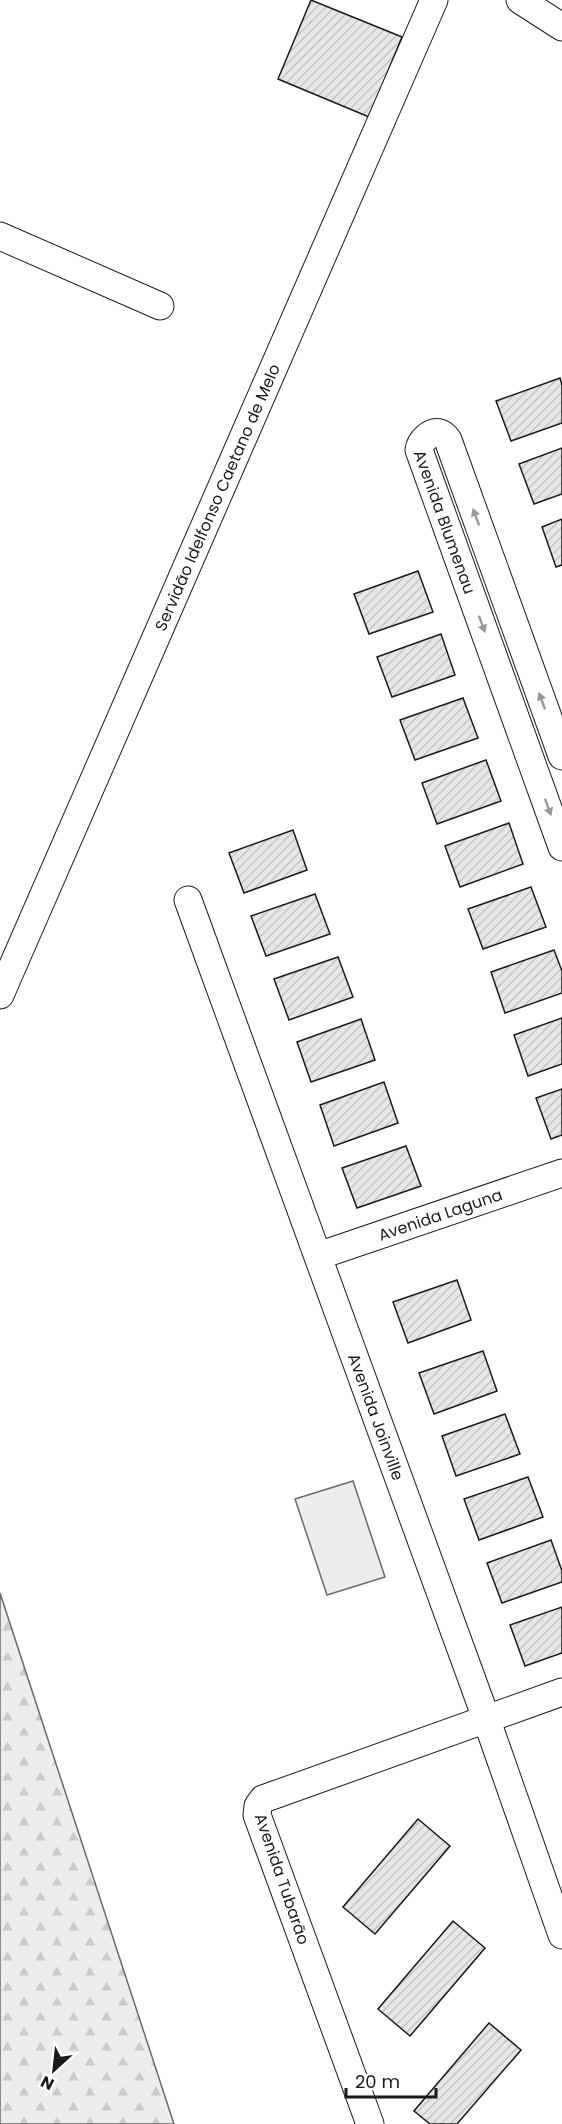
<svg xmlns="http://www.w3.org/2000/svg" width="562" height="2124" font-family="Poppins,sans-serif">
	<defs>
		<pattern id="forest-firs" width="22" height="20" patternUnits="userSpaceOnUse" patternTransform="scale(1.5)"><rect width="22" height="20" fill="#ededed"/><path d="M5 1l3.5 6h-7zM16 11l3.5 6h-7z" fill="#cbcbcb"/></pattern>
		<pattern id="building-hatch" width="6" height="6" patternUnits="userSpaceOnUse" patternTransform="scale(1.5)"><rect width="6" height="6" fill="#e6e6e6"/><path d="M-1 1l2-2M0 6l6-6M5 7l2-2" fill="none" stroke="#c5c5c5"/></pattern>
	</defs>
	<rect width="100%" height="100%" fill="#fff"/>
	<path fill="url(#forest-firs)" stroke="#6a6a6a" stroke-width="1.5" d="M0 1593 174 2124H0Z"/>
	<path fill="#ededed" stroke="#6a6a6a" stroke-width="1.5" d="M353 1481 385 1577 327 1595 295 1499Z"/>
	<g fill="url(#building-hatch)" stroke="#1a1a1a" stroke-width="1.5">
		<path d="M311 0 402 37 369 117 278 79Z"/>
		<path d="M560 378 562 385V423L511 441 496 401Z"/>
		<path d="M562 448V494L534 504 519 464Z"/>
		<path d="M562 519V565L556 567 542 527Z"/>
		<path d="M418 571 433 612 369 634 354 594Z"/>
		<path d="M441 634 455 675 392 697 377 657Z"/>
		<path d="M463 698 478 738 415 760 400 720Z"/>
		<path d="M486 760 501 801 437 824 422 783Z"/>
		<path d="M509 823 523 864 460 887 445 846Z"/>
		<path d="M293 830 307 870 244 893 229 853Z"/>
		<path d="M531 887 546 927 483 949 468 909Z"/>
		<path d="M315 894 330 934 266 956 251 916Z"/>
		<path d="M554 950 562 971V993L505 1013 491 972Z"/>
		<path d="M338 957 353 997 289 1020 274 979Z"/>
		<path d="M562 1018V1064L528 1076 514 1035Z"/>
		<path d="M361 1019 375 1060 311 1082 297 1042Z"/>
		<path d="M384 1082 398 1123 334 1146 320 1105Z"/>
		<path d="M562 1089V1135L551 1139 536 1098Z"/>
		<path d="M406 1146 421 1186 357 1208 342 1168Z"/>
		<path d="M457 1280 471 1320 408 1343 393 1302Z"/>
		<path d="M483 1351 497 1391 434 1414 419 1373Z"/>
		<path d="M505 1414 520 1454 456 1476 442 1436Z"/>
		<path d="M528 1477 543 1517 479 1540 464 1499Z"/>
		<path d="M551 1540 562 1571V1582L502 1603 487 1563Z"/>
		<path d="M562 1607V1653L525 1666 510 1625Z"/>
		<path d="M418 1819 450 1846 375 1934 343 1907Z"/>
		<path d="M453 1921 485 1948 410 2036 378 2009Z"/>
		<path d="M489 2023 521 2050 457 2124H430L414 2111Z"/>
	</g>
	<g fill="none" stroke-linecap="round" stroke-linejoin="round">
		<g stroke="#1a1a1a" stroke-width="29">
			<g id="minor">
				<path d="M520 0 562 27"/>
				<path d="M0 236 160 306"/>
				<path id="s1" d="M562 756 448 440C446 437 444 434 440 433 430 430 420 442 419 450L562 847"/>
				<path id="s2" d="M188 900 486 1718 562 1935"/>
				<path id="s3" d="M0 995 434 0"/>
				<path id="s4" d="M318 1256 562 1173"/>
				<path d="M370 2124 257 1815 258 1806 263 1799 562 1692"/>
			</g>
		</g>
		<use href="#minor" stroke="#fff" stroke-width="27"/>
	</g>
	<defs><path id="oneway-solid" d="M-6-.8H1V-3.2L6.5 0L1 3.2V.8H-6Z" transform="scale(1.5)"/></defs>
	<g fill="#989898">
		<use href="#oneway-solid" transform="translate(476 517) rotate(-110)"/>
		<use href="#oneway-solid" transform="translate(482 624) rotate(70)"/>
		<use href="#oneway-solid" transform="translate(542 701) rotate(-110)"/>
		<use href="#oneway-solid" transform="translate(548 807) rotate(70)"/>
	</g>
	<g text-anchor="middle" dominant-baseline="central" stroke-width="4.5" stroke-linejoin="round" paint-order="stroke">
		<g font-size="16" fill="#1a1a1a" stroke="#fff">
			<text stroke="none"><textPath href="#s3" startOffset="543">Servidão Idelfonso Caetano de Melo</textPath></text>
			<text stroke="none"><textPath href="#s1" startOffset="453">Avenida Blumenau</textPath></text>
			<text stroke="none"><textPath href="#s4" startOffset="129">Avenida Laguna</textPath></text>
			<text stroke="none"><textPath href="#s2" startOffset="550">Avenida Joinville</textPath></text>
			<text transform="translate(282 1879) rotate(71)">Avenida Tubarão</text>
		</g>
	</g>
	<g transform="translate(54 2070) rotate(207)" stroke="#ffffff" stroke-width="4.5" paint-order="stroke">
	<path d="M0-4.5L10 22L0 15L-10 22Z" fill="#1a1a1a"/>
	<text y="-9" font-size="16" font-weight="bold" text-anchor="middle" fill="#1a1a1a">N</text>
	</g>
	<path d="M346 2088v9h90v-9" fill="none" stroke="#1a1a1a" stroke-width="3"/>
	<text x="355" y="2088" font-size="18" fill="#1a1a1a" stroke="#ffffff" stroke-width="4.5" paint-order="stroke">20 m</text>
</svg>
